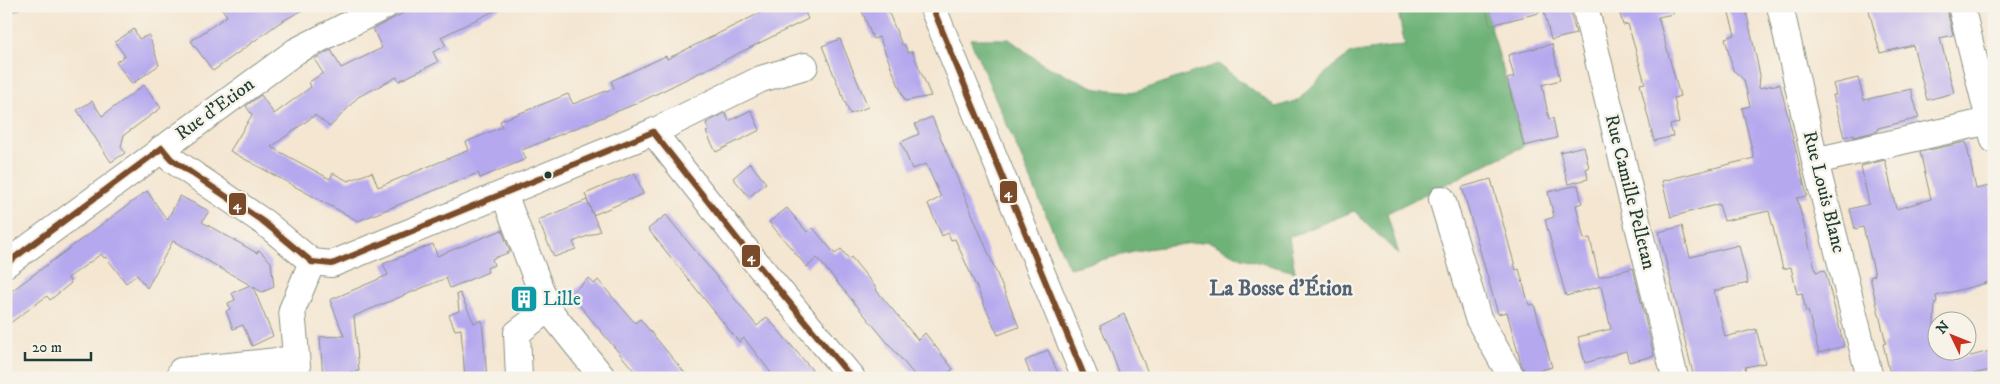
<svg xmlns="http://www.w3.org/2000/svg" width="2000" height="384" font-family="'IM FELL DW Pica',serif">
	<rect width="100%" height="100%" fill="#f7f3e8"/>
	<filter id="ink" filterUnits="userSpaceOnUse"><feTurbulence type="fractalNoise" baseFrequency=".02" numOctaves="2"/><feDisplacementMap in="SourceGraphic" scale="10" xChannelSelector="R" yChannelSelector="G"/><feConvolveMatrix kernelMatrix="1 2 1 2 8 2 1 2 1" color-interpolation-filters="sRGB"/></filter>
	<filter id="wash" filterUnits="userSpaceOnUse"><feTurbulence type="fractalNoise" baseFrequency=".0096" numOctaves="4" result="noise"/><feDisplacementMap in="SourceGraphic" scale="20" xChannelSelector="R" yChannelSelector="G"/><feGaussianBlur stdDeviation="1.12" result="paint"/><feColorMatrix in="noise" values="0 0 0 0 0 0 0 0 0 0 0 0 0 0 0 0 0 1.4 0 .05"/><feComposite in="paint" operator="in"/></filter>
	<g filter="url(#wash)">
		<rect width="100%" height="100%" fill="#f4e6d1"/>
		<path fill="#6eb278" stroke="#467856" d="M1397 6H1485L1507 84H1508L1524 146 1387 213 1399 255 1354 211 1289 237 1295 272 1242 258 1208 241 1146 249 1069 268 970 39H1009L1044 65 1098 89 1136 92 1218 64 1276 107 1298 100 1331 68 1351 53 1389 47 1405 46Z"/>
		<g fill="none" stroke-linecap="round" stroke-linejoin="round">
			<path stroke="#42aebf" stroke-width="7" d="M6 12 19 6"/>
		</g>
		<g id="blocks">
			<g fill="#b5a8ef">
				<path d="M220 6H310L279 23 213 71 191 41 227 16Z"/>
				<path d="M417 6H504L441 37 446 46 433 52 438 62 399 81 397 77 358 97 330 127 315 115 271 147 330 179 333 173 348 181 372 172 378 187 469 150 466 142 502 127 500 121 568 94 573 104 614 88 611 81 666 56 667 59 774 6H802L808 19 640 102 522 150 526 159 480 178 478 173 358 221 230 151 252 115 246 106 261 95 274 114 311 87 309 82 323 73 314 59 331 50 341 68 382 48 373 29Z"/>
				<path d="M860 6H886L902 45 904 44 908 53 912 51 931 96 905 101 879 37 873 39Z"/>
				<path d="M1496 6H1538L1539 13 1490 25 1486 9Z"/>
				<path d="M1543 6H1569L1576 34 1551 40Z"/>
				<path d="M1618 6H1673V14L1658 17 1680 96 1674 98 1679 123 1670 125 1673 136 1654 141 1640 84 1645 83 1628 24 1623 25Z"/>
				<path d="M1727 6H1745L1760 75 1759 88 1780 84 1807 196 1797 198 1816 272 1825 270 1844 346 1819 353 1808 311 1806 312 1802 293 1797 294 1791 267 1783 269 1769 211 1724 221 1719 204 1671 217 1662 181 1754 158 1742 108 1750 106 1744 80 1733 70 1725 38 1735 35Z"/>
				<path d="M1868 6H1946L1953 35 1940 38 1954 93 1927 100 1913 45 1880 53Z"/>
				<path d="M134 29 139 39 149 35 159 65 132 84 116 62 125 56 115 42Z"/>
				<path d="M840 39 868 107 850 114 822 46Z"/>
				<path d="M1552 44 1560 80 1542 85 1549 119 1553 118 1557 138 1524 146 1507 79 1514 77 1508 55Z"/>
				<path d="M1858 78 1864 100 1911 89 1919 118 1878 128V131L1854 137V134L1844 137 1833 95H1836L1833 84Z"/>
				<path d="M144 85 161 108 124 135 121 147 125 153 111 162 77 110 92 101 102 116Z"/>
				<path d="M751 110 760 130 716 152 706 132 709 131 706 123 725 113 729 121Z"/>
				<path d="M932 117 1019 327 998 335 955 239 951 240 948 233 942 236 928 204 941 197 926 164 912 169 901 142 919 134 915 124Z"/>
				<path d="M1966 142 1976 189 1990 186 1994 202V281L1936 296 1937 302 1935 303 1933 346 1938 345V352H1949L1951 361 1994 350V369L1973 374 1974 378H1891L1883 344 1886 343 1870 277 1875 275 1863 227 1855 229 1850 209 1869 204 1861 166 1885 160 1896 209 1931 199 1920 152Z"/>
				<path d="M1584 146 1589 168H1586L1588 179 1568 184 1560 152Z"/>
				<path d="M750 163 766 183 749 197 733 178Z"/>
				<path d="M635 173 643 194 593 215 585 194Z"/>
				<path d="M1491 179 1516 270 1519 269 1529 305 1534 304 1552 367 1526 374 1521 364 1507 312 1498 314 1462 187Z"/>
				<path d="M1578 185 1582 203 1576 205 1584 239 1590 238 1599 277 1633 268 1654 356 1629 362 1626 351 1585 363 1578 337 1611 329 1601 286 1566 296 1545 220 1554 217 1548 192Z"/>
				<path d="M147 191 167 220 180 196 209 211 202 222 257 253 259 250 271 262 274 287 262 292 253 287 273 336 252 346 243 325 233 329 226 311 230 309 228 303 235 300 232 293 250 285 173 241 147 288 137 275 126 283 106 257 104 258 101 254 68 278 71 283 50 300 47 296 6 326V295Z"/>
				<path d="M587 200 600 231 573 242 576 249 554 257 538 220Z"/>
				<path d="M787 208 807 232 813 228 835 254 841 249 849 259 851 257 877 289 876 290 918 340 925 333 953 369 942 378H917L817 258 807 267 769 222Z"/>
				<path d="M666 215 757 326 767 317 819 378H775L744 338 739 342 648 229Z"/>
				<path d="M1682 226 1690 257 1739 245 1748 283 1714 291 1725 337 1756 329 1765 363 1745 367 1747 378H1694L1659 232Z"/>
				<path d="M502 230 510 252 492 259 494 265 487 268 488 272 450 288 446 278 354 316 359 371 350 372 351 378H323L320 337 344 336 330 300 388 275 383 264 433 244 437 256Z"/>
				<path d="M589 278 594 284 598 280 635 323 640 319 689 378H640L570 294Z"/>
				<path d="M460 293 474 323 482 320 487 378H465L461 329 455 330 449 315 459 311 457 294Z"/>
				<path d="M1124 314 1150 378H1121L1110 349 1100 326Z"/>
				<path d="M1048 350 1060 378H1032L1025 361Z"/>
			</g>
		</g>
	</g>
	<g filter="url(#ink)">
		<use href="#blocks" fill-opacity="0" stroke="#8a9282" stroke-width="1"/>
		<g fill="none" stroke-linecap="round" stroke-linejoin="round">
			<g stroke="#8a9282" stroke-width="28">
				<g id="minor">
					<path d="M932 6 1085 378"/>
					<path d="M1585 6 1675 378"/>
					<path d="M1780 6 1815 161 1870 378"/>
					<path d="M1961 6 1994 140"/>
					<path d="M653 132 750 255 852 378"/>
					<path d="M162 148 171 159 265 223 312 262"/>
					<path d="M1815 161 1989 121"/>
					<path d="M504 194 548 309 603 378"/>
					<path d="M1442 199 1478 318 1512 378"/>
					<path d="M312 262 332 264 653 132 761 79 805 66"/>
					<path d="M6 264 296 51 385 6"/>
					<path d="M181 371 296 359"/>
					<path d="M298 378 292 310 312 262"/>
					<path d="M519 378 517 333 548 309"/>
				</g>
			</g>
			<use href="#minor" stroke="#fff" stroke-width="26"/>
			<g stroke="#f7f3e8" stroke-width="10">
				<g id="bus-1">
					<path d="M932 6 1085 378"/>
					<path d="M653 132 750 255 852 378"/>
					<path d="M162 148 171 159 265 223 312 262"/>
					<path d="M312 262 332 264 653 132"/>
					<path d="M6 264 162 148"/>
				</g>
			</g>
			<use href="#bus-1" stroke="#7a4b2a" stroke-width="6"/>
		</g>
	</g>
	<defs>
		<g id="building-square" transform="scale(1.4375)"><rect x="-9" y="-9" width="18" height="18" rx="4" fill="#0f9aa8" stroke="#f7f3e8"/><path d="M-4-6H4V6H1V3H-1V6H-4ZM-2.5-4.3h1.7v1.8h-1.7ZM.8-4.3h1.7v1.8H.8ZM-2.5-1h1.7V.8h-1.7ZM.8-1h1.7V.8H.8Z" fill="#fff"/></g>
	</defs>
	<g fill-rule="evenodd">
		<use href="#building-square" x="524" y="299"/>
	</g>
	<circle fill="#1f3d34" stroke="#f7f3e8" stroke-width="2" cx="548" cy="175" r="4.5"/>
	<g text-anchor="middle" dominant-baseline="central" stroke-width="5" stroke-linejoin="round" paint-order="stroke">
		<g font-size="19" fill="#1f3d34" stroke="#f7f3e8">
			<text transform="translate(215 109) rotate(-36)">Rue d'Etion</text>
			<text transform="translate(1630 192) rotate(76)">Rue Camille Pelletan</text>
			<text transform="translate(1824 192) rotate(76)">Rue Louis Blanc</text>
		</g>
		<g font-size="19" fill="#0d838f" stroke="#f7f3e8" text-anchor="start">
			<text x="543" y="299">Lille</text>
		</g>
		<g font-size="21" font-weight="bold" fill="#546275" stroke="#f7f3e8">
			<text x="1281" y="289">La Bosse d'Étion</text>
		</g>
	</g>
	<g stroke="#f7f3e8" stroke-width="2">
		<rect x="999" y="180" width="19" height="24" rx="5" fill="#7a4b2a"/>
		<rect x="228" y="192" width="19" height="24" rx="5" fill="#7a4b2a"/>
		<rect x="741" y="244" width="20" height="24" rx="5" fill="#7a4b2a"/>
	</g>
	<g font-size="14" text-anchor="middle" font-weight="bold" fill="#fff">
		<text x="1008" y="197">4</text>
		<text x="237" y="209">4</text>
		<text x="751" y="261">4</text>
	</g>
	<rect width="2000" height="384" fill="none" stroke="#f7f3e8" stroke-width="25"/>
	<g transform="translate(1952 336) rotate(313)"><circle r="24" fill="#f7f3e8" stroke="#a1aaa0"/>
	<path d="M0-4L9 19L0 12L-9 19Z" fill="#c8321e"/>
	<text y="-8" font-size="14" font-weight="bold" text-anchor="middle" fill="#1f3d34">N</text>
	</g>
	<path d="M25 352v8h66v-8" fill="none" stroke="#1f3d34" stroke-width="2.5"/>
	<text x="32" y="352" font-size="15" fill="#1f3d34" stroke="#f7f3e8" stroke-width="4" paint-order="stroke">20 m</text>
</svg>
